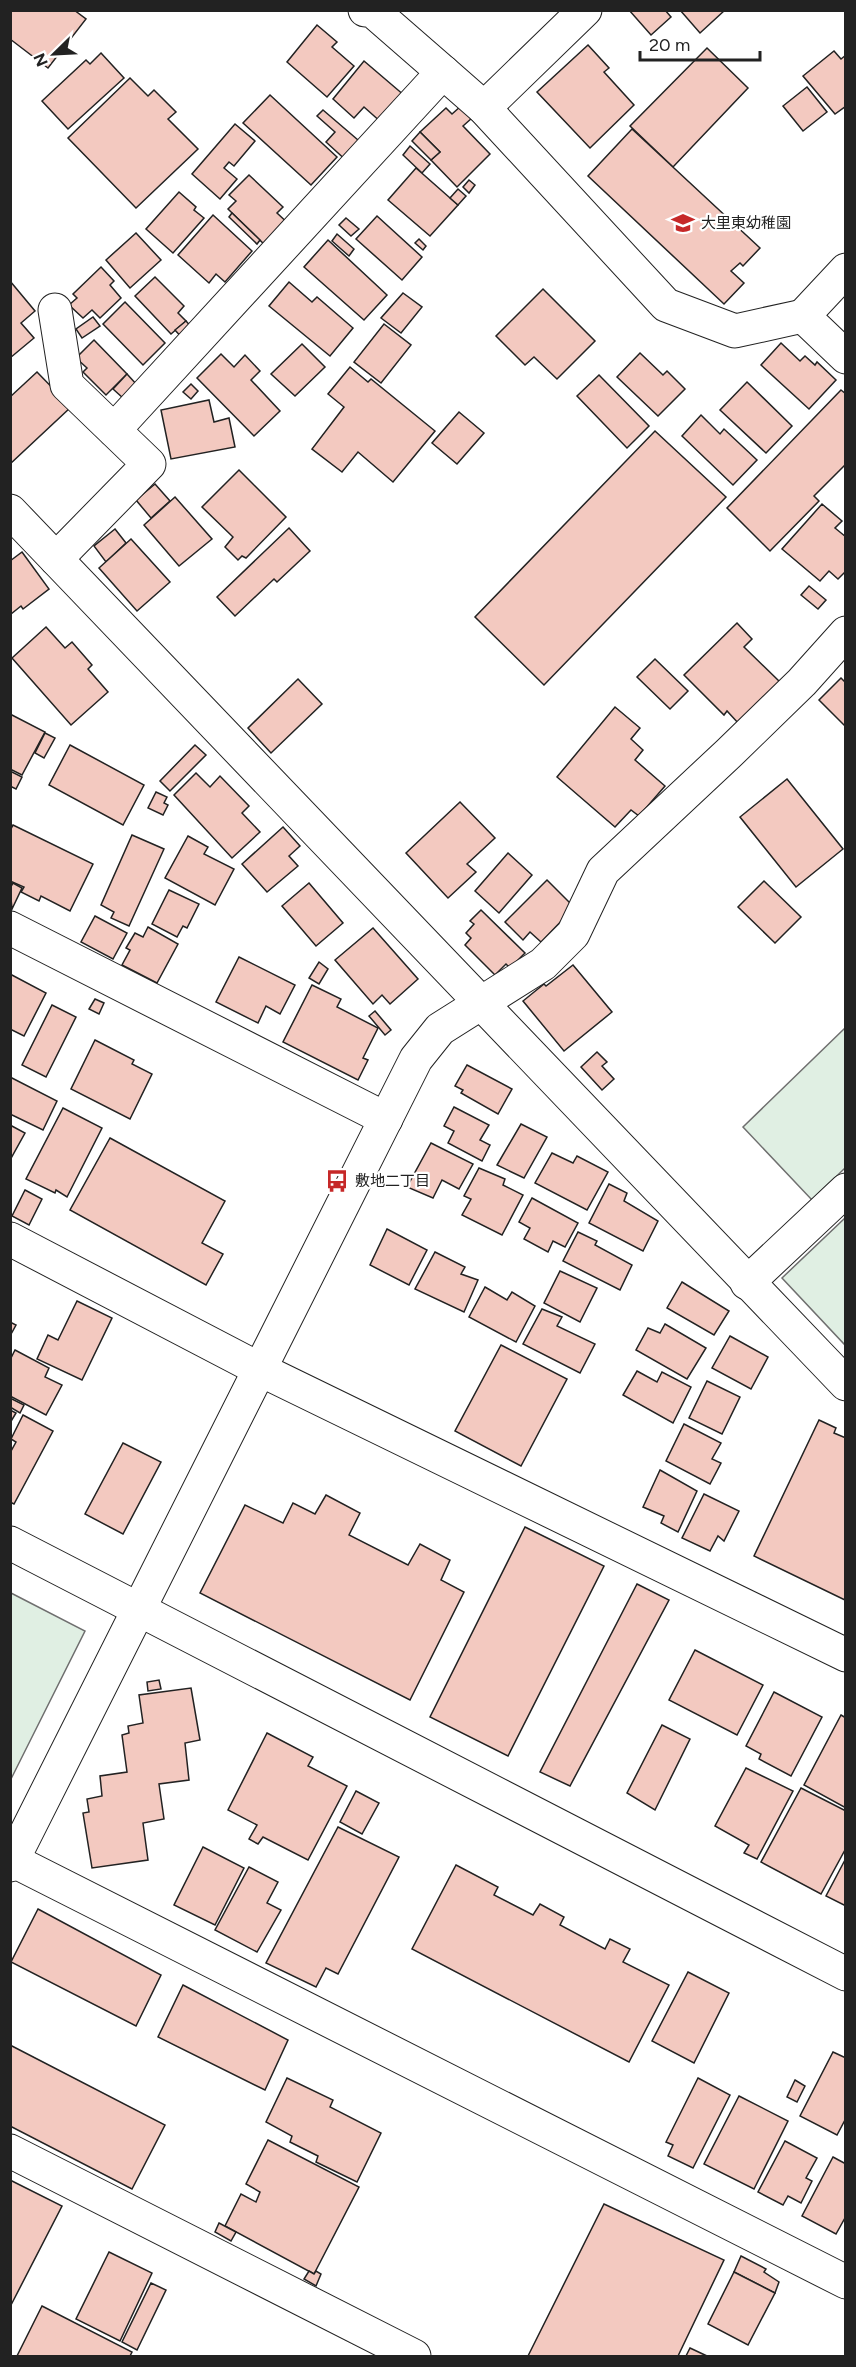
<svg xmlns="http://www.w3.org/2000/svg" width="856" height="2367" font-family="Figtree,'Noto Sans JP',sans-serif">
	<rect width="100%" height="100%" fill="#fff"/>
	<g fill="#e0efe3" stroke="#6f6f6f" stroke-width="1.5">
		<path d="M845 1028V1168L812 1200 743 1127Z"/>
		<path d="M845 1218V1345L782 1278Z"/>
		<path d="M11 1593 85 1631 11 1779Z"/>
	</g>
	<g fill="#f3c9c0" stroke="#222" stroke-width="1.5">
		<path d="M12 10H74L86 19 48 68 10 39V13Z"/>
		<path d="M629 10H665L671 17 651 35Z"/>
		<path d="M680 10H725L700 33Z"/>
		<path d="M317 25 337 42 332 47 354 66 327 97 287 62Z"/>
		<path d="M588 45 609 68 604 72 634 105 590 148 537 92Z"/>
		<path d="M707 48 748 88 673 167 630 126Z"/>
		<path d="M834 51 841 59 846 55V106L835 114 803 76Z"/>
		<path d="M101 53 124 78 68 129 42 101 86 60 90 64Z"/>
		<path d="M364 61 405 96 382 123 364 107 354 118 333 99Z"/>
		<path d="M130 78 148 96 154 90 176 112 168 119 198 149 136 208 68 138Z"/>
		<path d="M807 87 827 112 803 131 783 106Z"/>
		<path d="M270 95 337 157 311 185 243 123Z"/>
		<path d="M461 106 472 118 463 126 490 154 457 187 431 160 440 152 420 132 446 108 452 114Z"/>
		<path d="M323 110 365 146 349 163 326 142 335 132 317 116Z"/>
		<path d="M235 124 255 141 234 166 229 162 224 168 237 179 220 199 192 174Z"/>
		<path d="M632 129 760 248 743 266 740 263 731 271 744 283 724 304 588 176Z"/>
		<path d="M420 132 440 152 431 160 412 141Z"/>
		<path d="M410 146 430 164 422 173 403 155Z"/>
		<path d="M416 168 458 205 430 236 388 200Z"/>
		<path d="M249 175 283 207 277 213 291 226 269 249 228 209 236 201 229 195Z"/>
		<path d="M469 180 475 185 469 193 463 187Z"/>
		<path d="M458 189 466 196 458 205 450 198Z"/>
		<path d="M179 192 196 207 194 210 204 218 173 253 146 229Z"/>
		<path d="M232 213 260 240 257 244 229 217Z"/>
		<path d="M213 215 252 251 225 282 216 274 209 283 178 255Z"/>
		<path d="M377 216 422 257 402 280 356 239Z"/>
		<path d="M346 218 359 229 351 236 339 225Z"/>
		<path d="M136 233 161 260 130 288 106 260Z"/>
		<path d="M337 234 354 249 349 256 332 241Z"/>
		<path d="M419 239 426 246 423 250 415 243Z"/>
		<path d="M328 240 387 295 364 320 304 267Z"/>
		<path d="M101 267 114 281 110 285 121 298 100 318 92 310 83 318 69 305 77 298 73 294Z"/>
		<path d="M155 277 184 306 178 313 186 321 171 334 135 296Z"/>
		<path d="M10 281 35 311 21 323 34 338 10 358Z"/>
		<path d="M289 282 312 302 317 297 353 328 330 356 269 306Z"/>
		<path d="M543 289 595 341 557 379 534 357 525 365 496 336Z"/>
		<path d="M403 293 422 307 401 333 381 318Z"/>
		<path d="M125 302 165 343 143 365 103 324Z"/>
		<path d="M93 317 100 326 82 338 76 329Z"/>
		<path d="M186 321 194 330 184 340 175 330Z"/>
		<path d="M384 324 411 345 381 383 354 362Z"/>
		<path d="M94 340 127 374 106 395 83 372 87 368 76 358Z"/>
		<path d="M781 343 800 361 805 356 815 365 817 362 836 380 809 409 761 365Z"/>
		<path d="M302 344 325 367 295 396 271 374Z"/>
		<path d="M640 353 663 375 667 371 685 389 658 416 617 377Z"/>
		<path d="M221 354 234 367 245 355 260 371 251 380 280 411 254 436 197 378Z"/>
		<path d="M350 367 368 382 371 379 435 431 393 482 358 452 342 472 312 449 344 407 328 394Z"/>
		<path d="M37 372 71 407 10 464V397Z"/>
		<path d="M127 374 137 385 123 398 113 389Z"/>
		<path d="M599 375 649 426 627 448 577 396Z"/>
		<path d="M747 382 792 426 766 453 720 410Z"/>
		<path d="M191 384 198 391 191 399 183 392Z"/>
		<path d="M841 390 846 394V464L814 496 819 501 770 551 727 508Z"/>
		<path d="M209 400 214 422 229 418 235 447 171 459 161 410Z"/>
		<path d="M459 412 484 433 457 464 432 443Z"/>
		<path d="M701 415 720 434 724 429 757 460 733 485 682 436Z"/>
		<path d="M655 431 726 497 544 685 475 617Z"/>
		<path d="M239 470 286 517 246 558 242 556 238 560 225 547 233 537 202 507Z"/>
		<path d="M155 484 170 501 151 518 136 500Z"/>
		<path d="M175 497 212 539 179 566 144 525Z"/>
		<path d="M822 504 842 521 835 528 846 537V571L838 579 829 571 820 581 782 549Z"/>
		<path d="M289 528 310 551 277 582 274 579 235 616 217 597Z"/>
		<path d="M115 529 126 543 106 562 94 546Z"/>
		<path d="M131 539 170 582 137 611 99 568Z"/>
		<path d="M22 552 49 589 23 609 21 606 11 614 10 561Z"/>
		<path d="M809 586 826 600 818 609 801 595Z"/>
		<path d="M737 623 752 639 744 647 780 682 739 724 727 711 724 715 684 675Z"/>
		<path d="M46 627 65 648 72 642 92 665 88 669 108 692 71 725 12 658Z"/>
		<path d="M655 659 688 691 670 709 637 677Z"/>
		<path d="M841 678 846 683V727L819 700Z"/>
		<path d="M298 679 322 704 271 753 248 728Z"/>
		<path d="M615 707 640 728 631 739 643 750 635 760 665 786 639 816 631 810 615 827 557 777Z"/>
		<path d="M10 714 45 732 22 775 10 769Z"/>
		<path d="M45 733 55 738 44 758 35 753Z"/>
		<path d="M70 745 144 785 123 825 49 785Z"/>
		<path d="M195 745 206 755 170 791 160 781Z"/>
		<path d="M10 771 22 777 16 789 10 786Z"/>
		<path d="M196 773 210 787 220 776 249 806 242 813 260 832 232 858 174 795Z"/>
		<path d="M787 779 843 849 796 887 740 817Z"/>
		<path d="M156 792 167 797 164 803 168 805 163 815 148 808Z"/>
		<path d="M460 802 495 838 467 864 476 872 448 898 406 853Z"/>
		<path d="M13 825 93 864 70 911 41 896 39 901 21 892 24 887 10 881V831Z"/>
		<path d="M283 827 300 846 289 856 298 866 267 892 242 864Z"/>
		<path d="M132 835 164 849 129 926 111 918 114 912 101 905Z"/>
		<path d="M188 836 208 847 204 854 234 869 215 905 165 878Z"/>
		<path d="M508 853 532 875 499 913 475 891Z"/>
		<path d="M547 880 572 905V910L541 942 530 932 523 940 505 922Z"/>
		<path d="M764 881 801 917 775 943 738 907Z"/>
		<path d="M13 883 22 888 12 909 10 888Z"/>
		<path d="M309 883 343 923 316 946 282 906Z"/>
		<path d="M169 890 199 904 187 928 183 926 177 937 152 924Z"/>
		<path d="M481 910 525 953 510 968 506 964 495 975 465 945 471 938 466 933 474 924 470 921Z"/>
		<path d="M95 916 127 933 113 959 81 942Z"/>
		<path d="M148 927 178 944 157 983 122 965 130 950 126 948 135 933 143 937Z"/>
		<path d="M373 928 418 979 390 1004 382 995 373 1004 335 960Z"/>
		<path d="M239 957 295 985 280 1014 266 1006 258 1023 216 1002Z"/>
		<path d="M319 962 328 969 319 984 309 978Z"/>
		<path d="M573 965 612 1012 564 1051 523 1001 544 984 546 986Z"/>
		<path d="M10 974 46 993 24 1036 10 1029Z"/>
		<path d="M312 985 341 999 337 1007 378 1028 363 1058 368 1060 358 1080 283 1042Z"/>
		<path d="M95 999 104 1003 99 1014 89 1009Z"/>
		<path d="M52 1005 76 1017 46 1077 22 1065Z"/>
		<path d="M375 1011 391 1030 385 1035 369 1016Z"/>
		<path d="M95 1040 134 1060 132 1064 152 1074 130 1119 71 1089Z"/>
		<path d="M597 1052 607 1062 602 1066 614 1079 602 1090 581 1067Z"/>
		<path d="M467 1065 512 1089 498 1114 461 1093 463 1090 455 1086Z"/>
		<path d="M10 1077 57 1101 43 1130 10 1114Z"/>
		<path d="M454 1107 489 1125 480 1140 490 1145 482 1161 448 1143 454 1131 444 1126Z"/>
		<path d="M63 1108 102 1128 67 1197 56 1190 55 1193 26 1179Z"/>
		<path d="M521 1124 547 1137 524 1178 497 1165Z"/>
		<path d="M10 1125 25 1133 10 1160Z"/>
		<path d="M110 1138 225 1201 202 1243 223 1254 206 1285 70 1210Z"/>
		<path d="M431 1143 473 1164 459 1189 442 1180 433 1198 407 1187Z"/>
		<path d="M552 1153 573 1163 577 1156 608 1172 587 1210 535 1183Z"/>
		<path d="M479 1168 505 1179 503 1185 523 1195 502 1235 462 1215 471 1199 464 1196Z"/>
		<path d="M609 1184 627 1193 624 1201 658 1221 643 1251 589 1223Z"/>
		<path d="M25 1190 42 1199 29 1225 12 1216Z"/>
		<path d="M532 1198 578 1223 565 1247 553 1241 548 1252 524 1239 530 1228 519 1222Z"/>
		<path d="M387 1229 427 1250 409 1285 370 1265Z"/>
		<path d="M578 1232 597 1241 595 1245 632 1265 620 1290 563 1261Z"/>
		<path d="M435 1252 465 1267 461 1274 478 1280 464 1312 415 1289Z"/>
		<path d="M560 1271 597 1288 580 1322 544 1303Z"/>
		<path d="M682 1282 729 1311 714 1335 667 1308Z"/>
		<path d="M485 1287 507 1300 512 1292 535 1306 516 1342 469 1317Z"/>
		<path d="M77 1301 112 1318 82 1380 37 1359 48 1335 58 1340Z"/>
		<path d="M542 1309 562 1317 557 1326 595 1344 580 1373 523 1344Z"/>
		<path d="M10 1322 16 1325 10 1336Z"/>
		<path d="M665 1324 706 1348 687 1379 636 1350 648 1328 660 1333Z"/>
		<path d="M730 1336 768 1357 751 1389 712 1368Z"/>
		<path d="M501 1345 567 1379 521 1466 455 1431Z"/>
		<path d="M15 1350 49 1368 45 1377 62 1385 46 1415 10 1396V1360Z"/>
		<path d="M637 1371 657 1382 662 1372 691 1387 673 1423 623 1395Z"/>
		<path d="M707 1381 740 1397 722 1434 689 1418Z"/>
		<path d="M10 1398 24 1405 20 1413 10 1407Z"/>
		<path d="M10 1410 16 1413 10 1423Z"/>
		<path d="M23 1415 53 1431 14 1504 10 1502V1453L16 1442 11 1439Z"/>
		<path d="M819 1420 836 1428 834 1433 846 1438 845 1600 754 1556Z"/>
		<path d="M684 1424 721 1443 712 1459 721 1463 710 1484 666 1461Z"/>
		<path d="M123 1443 161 1462 123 1534 85 1514Z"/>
		<path d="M660 1470 697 1491 678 1532 661 1523 664 1516 643 1507Z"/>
		<path d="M704 1494 739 1511 724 1541 718 1536 710 1551 682 1538Z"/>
		<path d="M326 1495 360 1513 349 1535 408 1565 420 1544 450 1560 441 1580 464 1592 410 1700 200 1593 245 1505 283 1523 293 1503 315 1514Z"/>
		<path d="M525 1527 604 1566 508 1756 430 1717Z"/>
		<path d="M637 1584 669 1600 570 1786 540 1772Z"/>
		<path d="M695 1650 763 1685 737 1735 669 1700Z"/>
		<path d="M159 1680 161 1689 148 1691 147 1682Z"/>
		<path d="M191 1688 200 1740 185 1743 189 1780 159 1784 164 1819 143 1823 148 1860 92 1868 83 1813 89 1812 87 1799 102 1796 100 1776 127 1772 122 1735 129 1733 128 1726 143 1723 139 1695Z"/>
		<path d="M774 1692 822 1717 791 1776 759 1759 761 1754 746 1746Z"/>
		<path d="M841 1715 846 1718V1808L804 1785Z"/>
		<path d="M662 1725 690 1739 655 1810 627 1793Z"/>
		<path d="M267 1733 313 1757 308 1766 347 1786 308 1860 263 1837 258 1844 249 1839 257 1825 228 1810Z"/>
		<path d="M746 1768 793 1791 757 1859 744 1853 749 1845 715 1826Z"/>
		<path d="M801 1788 846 1811V1848L821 1894 761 1862Z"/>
		<path d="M356 1791 379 1803 362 1834 340 1822Z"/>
		<path d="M338 1827 399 1857 338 1974 326 1968 316 1987 266 1963Z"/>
		<path d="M203 1847 244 1868 215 1925 174 1905Z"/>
		<path d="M846 1858V1906L826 1896Z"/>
		<path d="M456 1865 498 1887 494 1895 533 1915 540 1904 564 1917 560 1925 605 1949 610 1939 630 1949 623 1962 669 1985 629 2062 412 1949Z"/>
		<path d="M249 1867 278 1882 267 1903 281 1910 257 1952 215 1930Z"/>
		<path d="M38 1909 161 1975 136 2026 11 1962Z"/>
		<path d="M688 1972 729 1993 694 2063 652 2041Z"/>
		<path d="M183 1985 288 2040 265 2090 158 2037Z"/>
		<path d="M10 2045 165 2125 132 2189 10 2126Z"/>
		<path d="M833 2052 846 2058V2118L837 2135 800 2116Z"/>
		<path d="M287 2078 333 2100 330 2107 381 2133 357 2182 316 2162 318 2156 290 2142 292 2136 266 2122Z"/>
		<path d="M698 2078 730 2095 693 2168 668 2156 673 2145 666 2142Z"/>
		<path d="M795 2080 805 2086 797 2102 787 2097Z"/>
		<path d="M739 2096 788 2121 754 2189 704 2164Z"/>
		<path d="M268 2140 359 2187 314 2274 225 2226 241 2194 256 2202 260 2192 246 2184Z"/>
		<path d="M785 2141 817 2158 806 2178 812 2181 801 2203 788 2196 783 2205 758 2192Z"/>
		<path d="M833 2157 846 2164V2216L836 2234 802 2216Z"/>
		<path d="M10 2180 62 2206 10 2307Z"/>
		<path d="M604 2204 724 2260 678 2356H528Z"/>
		<path d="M219 2223 236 2232 231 2241 215 2232Z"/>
		<path d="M109 2252 152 2273 120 2341 76 2319Z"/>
		<path d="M741 2256 766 2269 764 2272 779 2282 775 2293 734 2272Z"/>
		<path d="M309 2271 314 2274 316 2271 321 2274 316 2286 304 2279Z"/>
		<path d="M734 2272 775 2293 748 2345 708 2324Z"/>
		<path d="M151 2283 166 2290 137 2350 122 2342Z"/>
		<path d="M42 2306 132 2352 130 2356H17Z"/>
		<path d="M690 2348 707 2356H686Z"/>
	</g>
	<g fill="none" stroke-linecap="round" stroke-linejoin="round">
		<g stroke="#222" stroke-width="35">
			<g id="minor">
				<path d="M365 10 373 11 443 72"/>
				<path d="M484 108 585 10"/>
				<path d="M55 310 67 385 149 464 56 559"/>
				<path d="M803 316 846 270"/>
				<path d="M114 430 443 72 484 108 666 305 735 331 803 316 846 357"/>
				<path d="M10 511 846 1384"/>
				<path d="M10 928 386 1119"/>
				<path d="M10 1239 261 1370 846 1655"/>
				<path d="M747 1283 846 1190"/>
				<path d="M10 1859 846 2282"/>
				<path d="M10 1865 416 1059 440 1029 543 964 573 934 603 871 729 753 802 682 846 633"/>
				<path d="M10 2151 414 2356"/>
			</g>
		</g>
		<g stroke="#222" stroke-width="35">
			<path id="tertiary" d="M10 1543 846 1974"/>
		</g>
		<use href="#minor" stroke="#fff" stroke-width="33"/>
		<use href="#tertiary" stroke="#fff" stroke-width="33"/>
	</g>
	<defs>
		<g id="school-bare" transform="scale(1.8)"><path d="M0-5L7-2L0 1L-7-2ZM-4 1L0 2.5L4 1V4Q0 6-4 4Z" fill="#c62828" stroke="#fff" stroke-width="2.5" paint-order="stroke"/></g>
		<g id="bus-bare" transform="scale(1.8)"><path d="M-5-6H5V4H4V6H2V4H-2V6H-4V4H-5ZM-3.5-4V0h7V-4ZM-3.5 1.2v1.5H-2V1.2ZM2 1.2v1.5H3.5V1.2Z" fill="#c62828" stroke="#fff" stroke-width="2.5" paint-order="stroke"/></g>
	</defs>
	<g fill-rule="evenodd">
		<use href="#school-bare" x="683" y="223"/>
		<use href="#bus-bare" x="337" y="1181"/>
	</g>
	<g text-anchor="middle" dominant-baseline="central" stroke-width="4.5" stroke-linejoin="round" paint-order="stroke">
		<g font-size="15" fill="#222" stroke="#fff" text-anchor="start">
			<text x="701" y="223">大里東幼稚園</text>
			<text x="355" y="1181">敷地二丁目</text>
		</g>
	</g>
	<rect width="856" height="2367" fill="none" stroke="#222222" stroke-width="24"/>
	<g transform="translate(54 54) rotate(246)" stroke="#ffffff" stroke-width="4.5" paint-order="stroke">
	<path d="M0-4.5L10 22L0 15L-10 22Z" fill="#222222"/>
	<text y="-9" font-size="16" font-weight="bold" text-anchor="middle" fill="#222222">N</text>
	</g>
	<path d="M640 51v9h120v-9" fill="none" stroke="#222222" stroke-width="3"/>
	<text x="649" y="51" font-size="18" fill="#222222" stroke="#ffffff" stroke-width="4.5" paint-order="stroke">20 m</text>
</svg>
